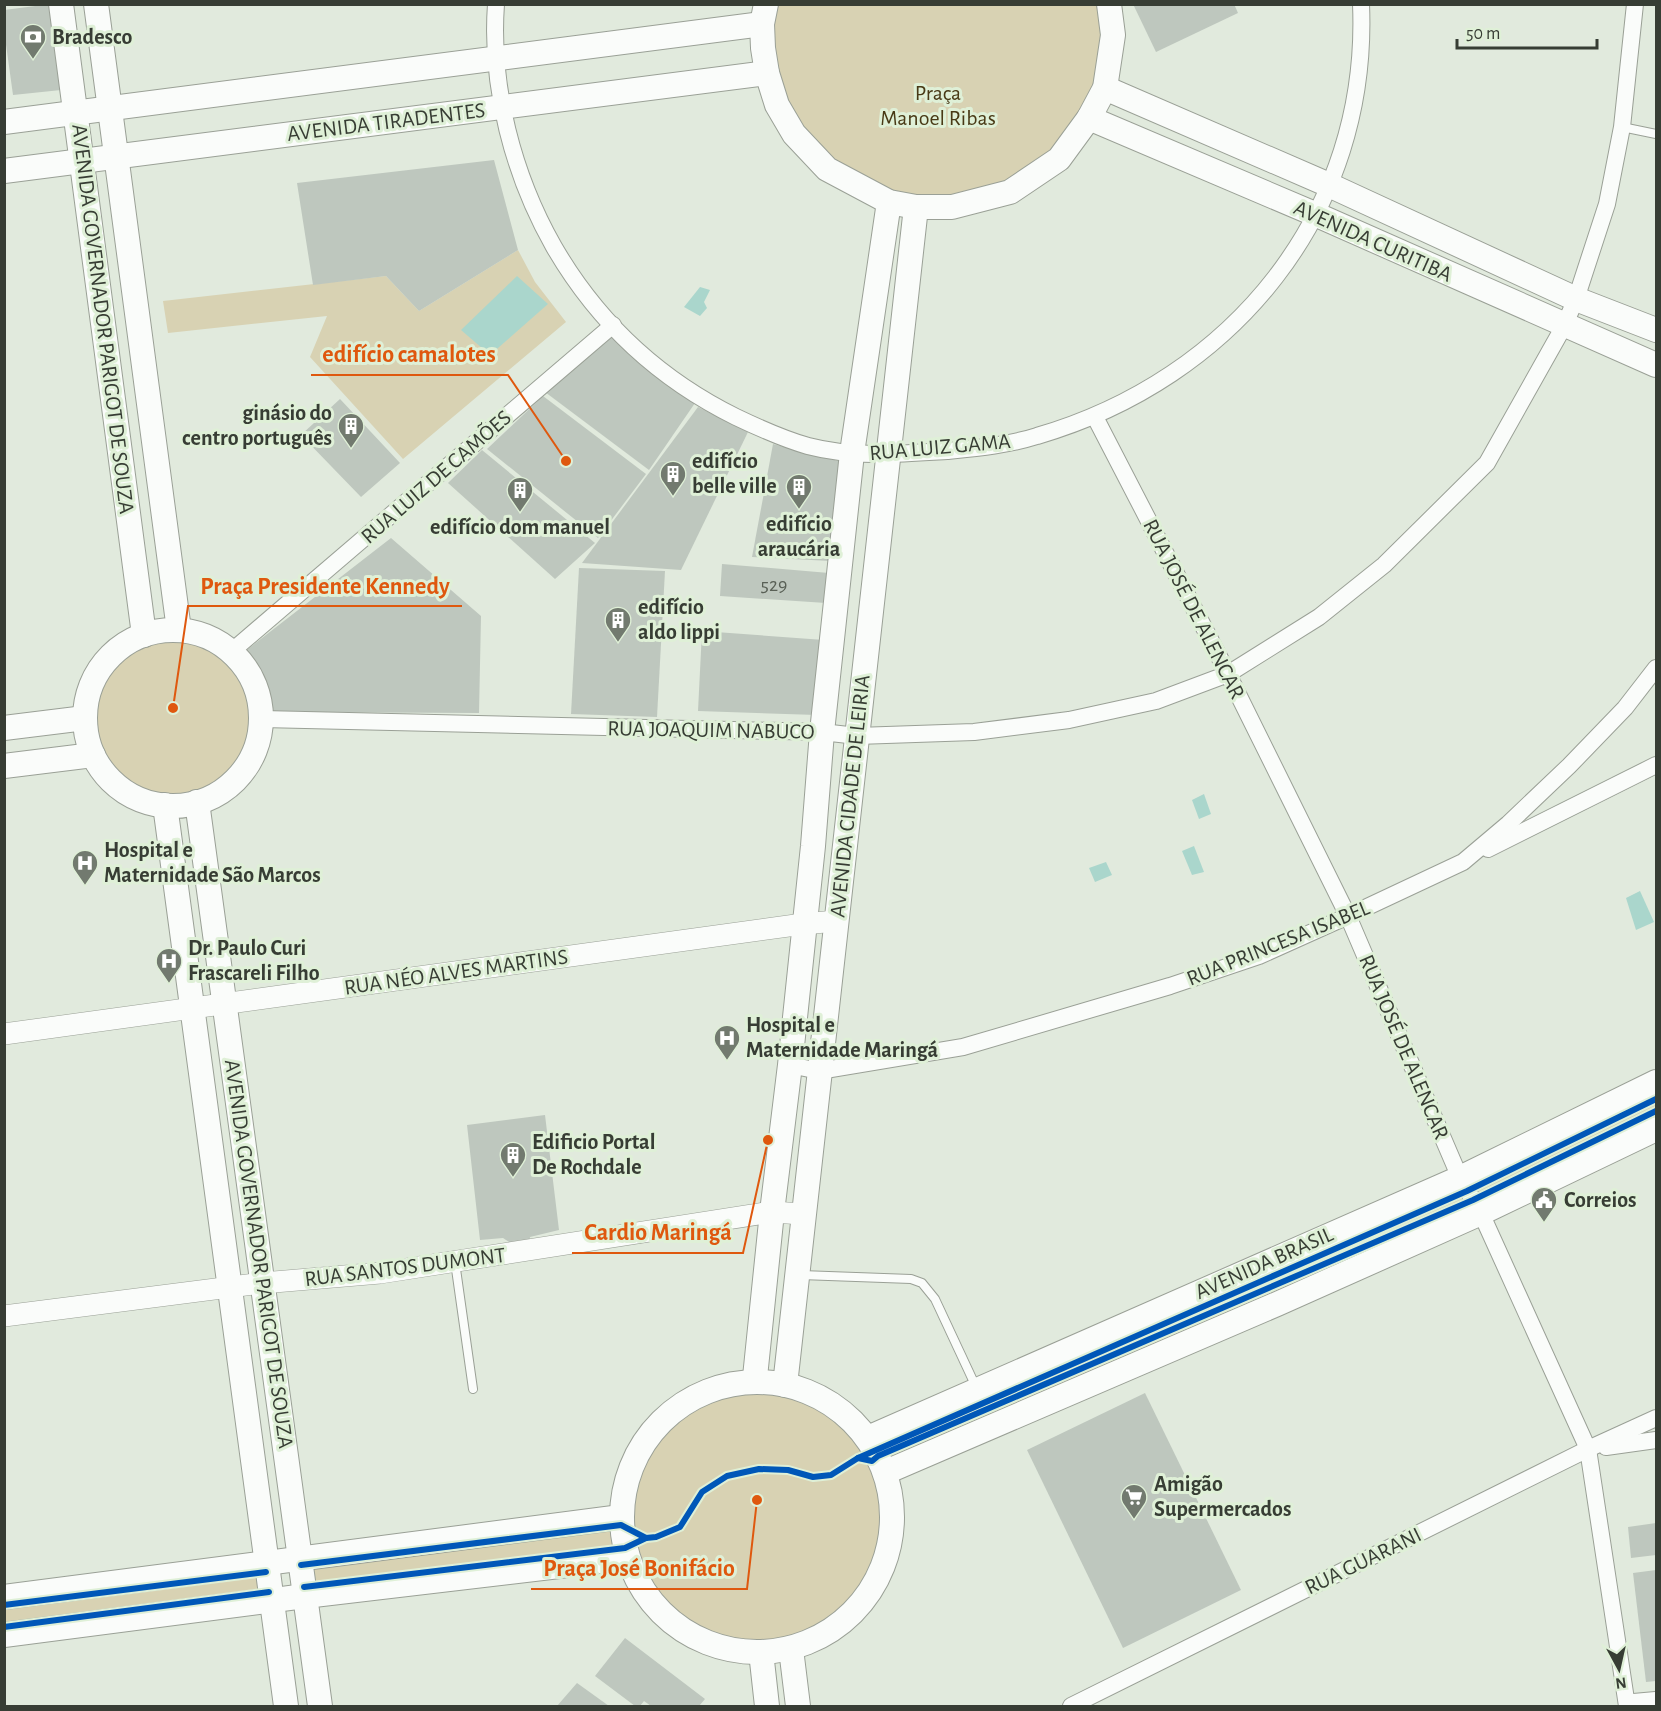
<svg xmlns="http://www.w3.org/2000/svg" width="1661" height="1711" font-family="'Alegreya Sans',sans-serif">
	<rect width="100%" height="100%" fill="#e1eadd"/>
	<g fill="#d8d2b3">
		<path d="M766 5H1109L1089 118 1010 192 916 207 827 169 777 105Z"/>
		<path d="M518 250 535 282 566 322 403 459 310 357 327 316 168 333 163 301 386 276 419 311Z"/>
		<circle cx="173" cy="718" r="88"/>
		<path d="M1656 1094V1121L1475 1203 882 1463C935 1605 762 1711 657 1609 643 1595 635 1576 627 1558L304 1587 301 1565 621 1517 625 1484 638 1453 657 1426 683 1404 713 1389 755 1377 767 1379 815 1395 843 1412 868 1438Z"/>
		<path d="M266 1572 269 1592 5 1627V1605Z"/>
	</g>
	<g fill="#aad6cc">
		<path d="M517 276 548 304 490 355 461 330Z"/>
		<path d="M700 287 710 290 704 302 707 308 700 316 684 307Z"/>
		<path d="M1204 794 1211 814 1199 819 1192 800Z"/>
		<path d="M1194 846 1204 872 1192 875 1182 851Z"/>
		<path d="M1106 862 1112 875 1095 882 1089 868Z"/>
		<path d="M1640 891 1654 922 1636 930 1626 898Z"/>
	</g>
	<g fill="#bec7be">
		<path d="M51 4 61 90 13 95 4 30V10Z"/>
		<path d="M1133 4H1234L1238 13 1156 52Z"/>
		<path d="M494 160 518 250 419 311 386 276 313 285 297 183Z"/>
		<path d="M613 333 695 403 649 470 545 392Z"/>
		<path d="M543 396 646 474 598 538 487 449Z"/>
		<path d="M340 399 400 463 361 497 301 435Z"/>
		<path d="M698 407 748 432 681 570 582 563Z"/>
		<path d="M773 444 842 462 831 561 752 557Z"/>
		<path d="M482 450 595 543 555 579 448 483Z"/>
		<path d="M391 538 481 616 479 713 267 712 263 686 244 652Z"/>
		<path d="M722 564 829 573 826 603 720 596Z"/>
		<path d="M579 568 665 571 657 717 571 714Z"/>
		<path d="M702 631 824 640 817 715 698 711Z"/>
		<path d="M545 1115 559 1230 530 1237 529 1243 509 1242 503 1238 480 1240 467 1125Z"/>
		<path d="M1145 1393 1241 1590 1123 1648 1027 1450Z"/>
		<path d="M1656 1523V1555L1631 1558 1628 1527Z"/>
		<path d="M1656 1570V1681L1646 1682 1633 1573Z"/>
		<path d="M625 1638 705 1699 699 1706H651L644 1701 640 1706H635L595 1676Z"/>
		<path d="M577 1683 609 1706H557Z"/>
	</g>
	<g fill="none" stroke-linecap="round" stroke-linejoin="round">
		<g stroke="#9aa096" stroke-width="10">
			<g id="service">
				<path d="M1622 127 1656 134"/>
				<path d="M455 1262 473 1389"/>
				<path d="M801 1275 911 1279 922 1283 935 1299 977 1389"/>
			</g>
		</g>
		<g stroke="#9aa096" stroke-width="18">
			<g id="minor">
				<path d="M496 4C490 87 513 175 554 247 597 321 659 379 736 417 759 428 783 439 808 446 854 458 900 454 947 451 977 448 1009 445 1037 436 1233 379 1370 212 1361 4"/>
				<path d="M1095 417 1228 674 1348 916 1460 1178 1481 1213 1588 1449 1627 1706"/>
				<path d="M232 651 613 325"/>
				<path d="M262 719 822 732 857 736 974 732 1069 720 1156 701 1228 674 1319 617 1384 565 1487 463 1564 326 1576 299 1607 204 1622 127 1635 4"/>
				<path d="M1488 849 1656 765"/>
				<path d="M790 1065 819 1071 963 1047 1170 986 1259 956 1348 916 1463 862 1508 824 1569 766 1625 708 1656 668"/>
				<path d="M1606 1447 1656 1440"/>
				<path d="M1071 1706 1588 1449 1656 1418"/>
			</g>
		</g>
		<g stroke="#9aa096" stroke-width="22">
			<g id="tertiary">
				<path d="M4 1034 803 924 836 921"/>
				<path d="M4 1316 262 1283 380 1273 772 1212 803 1214"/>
			</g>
		</g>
		<g stroke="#9aa096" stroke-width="26">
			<g id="secondary">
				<path d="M61 4 144 635"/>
				<path d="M96 4 179 630"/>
				<path d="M766 4 762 24 763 48 767 73 777 105 794 134 827 169 889 202 916 207H952L1010 192 1059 159 1089 118 1105 88 1113 35 1109 4"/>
				<path d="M1105 88 1329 185 1576 299 1656 330"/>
				<path d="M1089 118 1317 215 1656 365"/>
				<path d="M4 122 762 24"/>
				<path d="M4 171 767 73"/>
				<circle cx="173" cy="718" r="88"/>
				<path d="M4 728 85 718"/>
				<path d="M4 766 93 755"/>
				<path d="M197 802 320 1706"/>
				<path d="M165 805 286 1706"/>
				<path d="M755 1377 772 1212 790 1065 813 846 822 732 852 453 889 202"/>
				<circle cx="757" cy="1517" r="135"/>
				<path d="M785 1385 916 207"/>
				<path d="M868 1438 1460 1178 1656 1082"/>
				<path d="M886 1472 1277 1304 1481 1213 1656 1129"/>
				<path d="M4 1597 621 1517"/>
				<path d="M4 1635 305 1596 627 1558"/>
				<path d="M791 1649 798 1706"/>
				<path d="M761 1652 767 1706"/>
				<path d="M1634 1706 1656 1704"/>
			</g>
		</g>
		<use href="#service" stroke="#fafcfa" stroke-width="8"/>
		<use href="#minor" stroke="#fafcfa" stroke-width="16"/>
		<use href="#tertiary" stroke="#fafcfa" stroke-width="21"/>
		<use href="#secondary" stroke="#fafcfa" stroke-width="24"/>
		<g stroke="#dff0d7" stroke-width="10">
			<g id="cycleway">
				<path d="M1656 1099 1467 1191 858 1458 872 1461 878 1456 1473 1200 1656 1111"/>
				<path d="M646 1538 656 1537 680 1527 702 1492 727 1476 759 1469 788 1470 813 1477 831 1475 858 1458"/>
				<path d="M301 1565 621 1525 646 1538 625 1548 304 1587"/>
				<path d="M4 1605 266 1572"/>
				<path d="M4 1627 269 1592"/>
			</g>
		</g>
		<use href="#cycleway" stroke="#0057b8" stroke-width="6"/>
	</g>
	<defs>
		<g id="bank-pin" transform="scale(1.35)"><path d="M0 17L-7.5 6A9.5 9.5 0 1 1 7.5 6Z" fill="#727a6f" stroke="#dff0d7"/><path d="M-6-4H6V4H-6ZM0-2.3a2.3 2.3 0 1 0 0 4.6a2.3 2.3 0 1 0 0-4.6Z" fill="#fff"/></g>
		<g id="building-pin" transform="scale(1.35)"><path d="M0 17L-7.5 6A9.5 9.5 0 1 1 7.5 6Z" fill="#727a6f" stroke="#dff0d7"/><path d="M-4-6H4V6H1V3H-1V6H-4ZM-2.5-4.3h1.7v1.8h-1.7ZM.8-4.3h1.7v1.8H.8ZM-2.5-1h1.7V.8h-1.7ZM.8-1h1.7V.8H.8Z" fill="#fff"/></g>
		<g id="hospital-pin" transform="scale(1.35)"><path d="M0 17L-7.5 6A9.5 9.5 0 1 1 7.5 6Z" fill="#727a6f" stroke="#dff0d7"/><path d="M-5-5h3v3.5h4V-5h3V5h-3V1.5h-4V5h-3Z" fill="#fff"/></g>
		<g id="civic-pin" transform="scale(1.35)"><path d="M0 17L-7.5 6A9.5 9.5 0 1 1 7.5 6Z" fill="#727a6f" stroke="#dff0d7"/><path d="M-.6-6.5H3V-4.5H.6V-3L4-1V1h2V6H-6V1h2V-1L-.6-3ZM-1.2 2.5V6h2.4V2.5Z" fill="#fff"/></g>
		<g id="supermarket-pin" transform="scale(1.35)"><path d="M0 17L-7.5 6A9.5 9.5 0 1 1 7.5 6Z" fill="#727a6f" stroke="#dff0d7"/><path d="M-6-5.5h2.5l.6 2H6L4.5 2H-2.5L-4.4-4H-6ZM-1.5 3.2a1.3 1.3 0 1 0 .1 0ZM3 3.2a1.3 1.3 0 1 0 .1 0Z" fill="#fff"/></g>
	</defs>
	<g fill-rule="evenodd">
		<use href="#bank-pin" x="33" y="37"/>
		<use href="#building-pin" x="351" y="426"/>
		<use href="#building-pin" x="673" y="474"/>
		<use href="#building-pin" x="799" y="487"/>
		<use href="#building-pin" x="520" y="490"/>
		<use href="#building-pin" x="618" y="620"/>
		<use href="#hospital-pin" x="85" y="863"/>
		<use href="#hospital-pin" x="169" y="961"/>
		<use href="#hospital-pin" x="727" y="1038"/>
		<use href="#building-pin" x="513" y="1155"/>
		<use href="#civic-pin" x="1544" y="1200"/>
		<use href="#supermarket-pin" x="1134" y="1497"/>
	</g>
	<g text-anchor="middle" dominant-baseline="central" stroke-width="6" stroke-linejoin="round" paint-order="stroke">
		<g font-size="20" fill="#596056">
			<text x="774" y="585">529</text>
		</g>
		<g font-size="22" font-weight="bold" fill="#373d34" stroke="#dff0d7" text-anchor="start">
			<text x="52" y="37">Bradesco</text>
			<text x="332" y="413" text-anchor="end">ginásio do<tspan x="332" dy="25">centro português</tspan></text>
			<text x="692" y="461">edifício<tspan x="692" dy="25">belle ville</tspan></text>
			<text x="799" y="524" text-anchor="middle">edifício<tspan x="799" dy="25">araucária</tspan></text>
			<text x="520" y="527" text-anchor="middle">edifício dom manuel</text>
			<text x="638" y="607">edifício<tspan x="638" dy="25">aldo lippi</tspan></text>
			<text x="104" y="850">Hospital e<tspan x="104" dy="25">Maternidade São Marcos</tspan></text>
			<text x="188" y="948">Dr. Paulo Curi<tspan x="188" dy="25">Frascareli Filho</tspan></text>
			<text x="746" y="1025">Hospital e<tspan x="746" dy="25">Maternidade Maringá</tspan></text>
			<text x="532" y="1142">Edificio Portal<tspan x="532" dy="25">De Rochdale</tspan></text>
			<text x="1564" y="1200">Correios</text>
			<text x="1154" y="1484">Amigão<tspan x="1154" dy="25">Supermercados</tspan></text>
		</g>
		<g font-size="22" fill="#483915" stroke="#dff0d7">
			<text x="938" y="93">Praça<tspan x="938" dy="25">Manoel Ribas</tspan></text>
		</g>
		<g font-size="22" fill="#373d34" stroke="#dff0d7">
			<text transform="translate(386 122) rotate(-7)">AVENIDA TIRADENTES</text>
			<text transform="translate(1373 241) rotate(24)">AVENIDA CURITIBA</text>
			<text transform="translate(103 319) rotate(83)">AVENIDA GOVERNADOR PARIGOT DE SOUZA</text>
			<text transform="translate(940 447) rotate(-5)">RUA LUIZ GAMA</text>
			<text transform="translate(436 477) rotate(-41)">RUA LUIZ DE CAMÕES</text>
			<text transform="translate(1194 609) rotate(63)">RUA JOSÉ DE ALENCAR</text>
			<text transform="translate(711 730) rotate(1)">RUA JOAQUIM NABUCO</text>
			<text transform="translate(850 796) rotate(-84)">AVENIDA CIDADE DE LEIRIA</text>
			<text transform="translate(1278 943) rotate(-22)">RUA PRINCESA ISABEL</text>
			<text transform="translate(456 972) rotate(-8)">RUA NÉO ALVES MARTINS</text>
			<text transform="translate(1404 1047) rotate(67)">RUA JOSÉ DE ALENCAR</text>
			<text transform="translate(259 1254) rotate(82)">AVENIDA GOVERNADOR PARIGOT DE SOUZA</text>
			<text transform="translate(1264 1263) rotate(-24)">AVENIDA BRASIL</text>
			<text transform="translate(405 1267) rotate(-7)">RUA SANTOS DUMONT</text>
			<text transform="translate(1363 1561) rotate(-26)">RUA GUARANI</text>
		</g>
	</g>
	<path fill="none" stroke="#df580e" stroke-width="2" d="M566 461L508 375H311M173 708L188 606H462M768 1140L743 1253H572M757 1500L747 1589H531"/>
	<g fill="#df580e" stroke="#dff0d7" stroke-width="2">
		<circle cx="566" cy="461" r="6"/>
		<circle cx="173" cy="708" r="6"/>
		<circle cx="768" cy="1140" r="6"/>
		<circle cx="757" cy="1500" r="6"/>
	</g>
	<g font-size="24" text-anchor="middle" font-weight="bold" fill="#df580e" stroke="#dff0d7" stroke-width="6" stroke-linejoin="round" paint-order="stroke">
		<text x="409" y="362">edifício camalotes</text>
		<text x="325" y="594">Praça Presidente Kennedy</text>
		<text x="658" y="1240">Cardio Maringá</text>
		<text x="639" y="1576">Praça José Bonifácio</text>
	</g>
	<rect width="1661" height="1711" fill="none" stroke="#373d34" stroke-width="12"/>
	<g transform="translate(1619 1669) rotate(172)" stroke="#dff0d7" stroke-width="4.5" paint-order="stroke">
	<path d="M0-4.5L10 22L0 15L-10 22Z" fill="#373d34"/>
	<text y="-9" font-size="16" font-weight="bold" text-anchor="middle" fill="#373d34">N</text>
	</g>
	<path d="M1457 39v9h140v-9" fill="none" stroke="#373d34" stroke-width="3"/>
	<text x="1466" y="39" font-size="18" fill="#373d34" stroke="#dff0d7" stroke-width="4.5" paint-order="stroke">50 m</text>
</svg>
